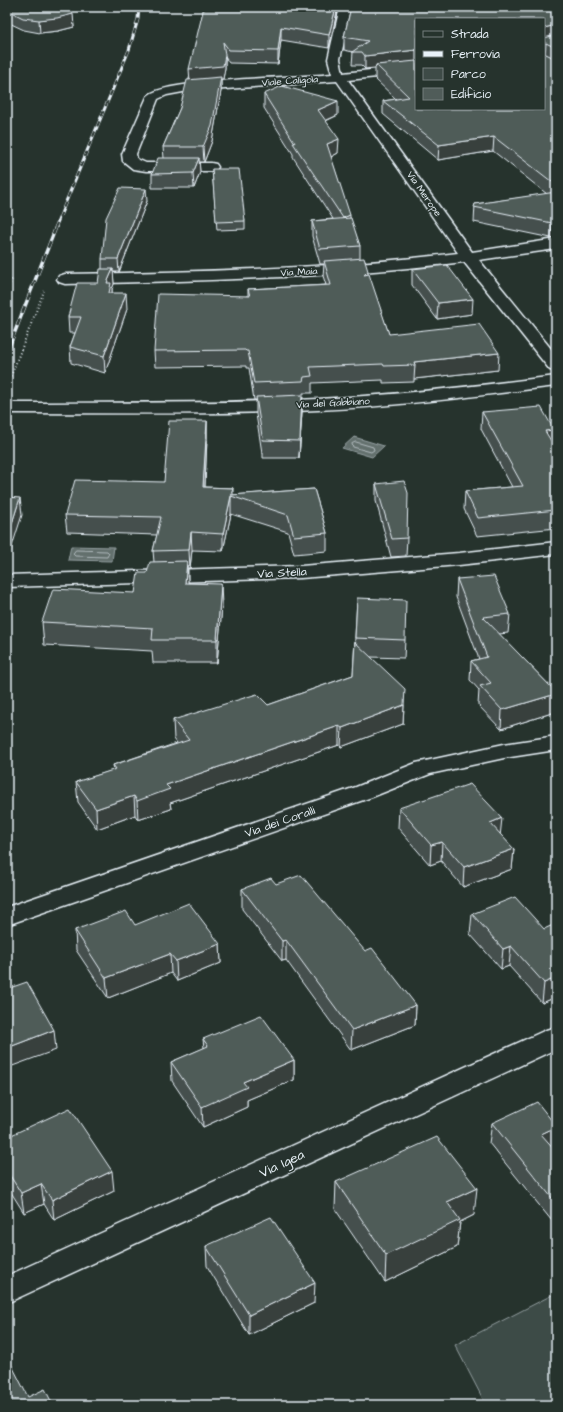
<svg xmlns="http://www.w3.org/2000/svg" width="563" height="1412" font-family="'Architects Daughter',sans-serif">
	<rect width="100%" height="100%" fill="#26332d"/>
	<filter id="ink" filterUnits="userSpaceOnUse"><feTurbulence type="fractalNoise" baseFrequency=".025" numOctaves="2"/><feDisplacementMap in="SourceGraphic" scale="8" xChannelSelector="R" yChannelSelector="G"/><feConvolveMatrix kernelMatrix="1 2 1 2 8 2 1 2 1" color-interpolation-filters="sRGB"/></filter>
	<g filter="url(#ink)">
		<path fill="#3e4b47" stroke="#939ea0" d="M556 1293V1405H486L455 1345Z"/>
		<g fill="#636f6d" stroke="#98a3a5">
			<path d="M354 437 384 446 372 457 342 448Z"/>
			<path d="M71 546 114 547 112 561 68 560Z"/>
		</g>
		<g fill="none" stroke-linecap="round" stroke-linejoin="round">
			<g stroke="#b3bdc0" stroke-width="1">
				<path d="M356 442 373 447 374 450 371 452 353 447 352 444Z"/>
				<path d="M76 550 107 551 109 553 107 557 75 556 73 554Z"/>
			</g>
			<g stroke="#e8f1f8" stroke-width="3">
				<g id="minor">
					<path d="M340 7H352L340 59 343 73 416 65V73L348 80 472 252 556 239V249L479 260 556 355V371L550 370 464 262C332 278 198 281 65 284L59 282 57 279 59 276 65 274C196 272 328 269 458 253L337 81 183 92 167 95 158 99 136 154 137 159 146 163H211L216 164 218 167 216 170 211 171H146L133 169 123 161 122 154 147 97C159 78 302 78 332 74L328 59Z"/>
					<path d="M556 376V386C477 396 398 406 318 410 217 415 115 413 13 413L7 412V404L13 403C115 402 217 404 318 399 398 395 477 386 556 376Z"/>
					<path d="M556 542V554L459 565 301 578 7 587V575L301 566 459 553Z"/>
					<path d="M556 736V750L504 758 430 774 372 797 7 925V907L356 787 416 763 504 744Z"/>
					<path d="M556 1027V1049L7 1303V1276L546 1030Z"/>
				</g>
			</g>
			<g stroke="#e8f1f8" stroke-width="2" stroke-dasharray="1 2.5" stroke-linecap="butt">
				<path d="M7 290 12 279"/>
				<path d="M7 386 44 291"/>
			</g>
			<use href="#minor" fill="#26332d" fill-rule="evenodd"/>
			<g stroke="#e8f1f8" stroke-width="3">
				<path id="rail-far1" d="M55 228 129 50 138 19 139 7"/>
			</g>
			<g stroke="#e8f1f8" stroke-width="3.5">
				<path id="rail" d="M7 352 56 227"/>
			</g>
			<use href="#rail-far1" stroke="#26332d" stroke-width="2" stroke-dasharray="5.5" stroke-linecap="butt"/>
			<use href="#rail" stroke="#26332d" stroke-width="2.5" stroke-dasharray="7" stroke-linecap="butt"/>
		</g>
		<g fill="#454f4d" stroke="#e8f1f8" fill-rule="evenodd">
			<path d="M7 7H82L72 11 74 27 58 31 40 33 24 30 7 22Z"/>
			<path d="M204 7H338L329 48 281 40 278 64 229 63 225 57V68L223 79H221V91L212 141 204 162H199L200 172 194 188H152V174L164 158 163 147 180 108 189 79Z"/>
			<path d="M351 7H556V238H551L474 222 475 204 547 194 493 151 438 160 383 114V101L396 99 375 79V68L365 69 361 65H352L353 52 344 50V37ZM416 19H544V109H416Z"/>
			<path d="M264 94 338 115 326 121 338 153 331 157 350 218 360 246V258L368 275 389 334 498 370 414 379V382L383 383V380L312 383V393H303V398H302V412L299 458H263V453H262L256 414V400H254L249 368H246V366L155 367 154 351 248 296V289L326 285 323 276 324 264H320L312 236V221L333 219 293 157V154L264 108Z"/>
			<path d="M212 169 245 221V229L217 230Z"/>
			<path d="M147 201 119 272H113L114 284 112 289V293L127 309 105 373 71 363 70 347 75 333H69L68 317 98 283 102 269V259Z"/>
			<path d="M412 269 472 314 437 319 412 285Z"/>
			<path d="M482 412 554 430 553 444 556 449V528L477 536 464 509 465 491 512 487 481 429Z"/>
			<path d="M207 421V438L205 487 233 488V495L314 489 327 533V551L294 554 288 532 231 514 223 551 192 550 190 568H188V583L222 606 217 663H153L152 651 44 645 42 622 135 593 154 562 153 551 157 535 67 532 65 515 164 482Z"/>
			<path d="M376 484 407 538 406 556 391 557 376 501Z"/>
			<path d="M457 579 510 614 508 633 499 634 556 692V703L555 712 501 729 478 705 479 690 470 680 471 661 479 659 456 597Z"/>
			<path d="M357 598 405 640 404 658 371 657 404 705 403 724 341 747 339 745 170 803 171 809 138 820 135 815 97 829 78 802 76 782 114 770 113 765 177 743 174 739 173 720 268 705 353 675Z"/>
			<path d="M399 808 500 835 514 849 512 869 463 887 441 861 430 865 398 828Z"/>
			<path d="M276 884 365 951 416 1005 415 1025 351 1050 286 960 282 961 242 909V889Z"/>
			<path d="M472 914 544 929 556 928V997L542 1003 509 966 501 969 470 934Z"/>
			<path d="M135 925 220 944 221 963 177 981 171 973 108 998 76 950 75 930Z"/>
			<path d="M203 1039 294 1060V1080L247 1100V1107L203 1127 172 1081 171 1062 204 1048Z"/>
			<path d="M492 1123 554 1146 552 1147 556 1151V1226L489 1143Z"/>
			<path d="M7 1137 114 1191 54 1220 44 1204 24 1213 7 1186Z"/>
			<path d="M336 1182 474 1215 460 1222 457 1247 385 1282 335 1209Z"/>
			<path d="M206 1246 314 1303 249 1335 207 1266Z"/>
		</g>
		<g fill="#38403e" stroke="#e8f1f8">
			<path d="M70 7H82L70 12Z"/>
			<path d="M336 7H338L329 48V35Z"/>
			<path d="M73 14 74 27 58 31 40 33 39 20Z"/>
			<path d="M556 25V38L544 41V28Z"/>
			<path d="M281 27V40L278 64V51Z"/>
			<path d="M546 43 545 56H544V44Z"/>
			<path d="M416 50V64L376 65 375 68 365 69V56Z"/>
			<path d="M225 55V68L223 79H221V91L212 141 204 162 203 147 190 83 189 69Z"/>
			<path d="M338 101V115L318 124V110Z"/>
			<path d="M494 137 493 151 438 160 439 145Z"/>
			<path d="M339 139 338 153 327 159V144Z"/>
			<path d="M199 158 200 172 194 188 193 173Z"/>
			<path d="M146 189 147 201 119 272 118 259Z"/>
			<path d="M350 215V230L343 218Z"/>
			<path d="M552 223H556V238H551Z"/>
			<path d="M113 269 114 284 112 289V299L110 309 107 283Z"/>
			<path d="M368 271V286L364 275Z"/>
			<path d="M126 293 127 309 105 373 104 356Z"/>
			<path d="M473 299 472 314 437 319 438 303Z"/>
			<path d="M499 353 498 370 414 379 415 365 414 362Z"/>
			<path d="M302 395V412L299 458 300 441Z"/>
			<path d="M207 421V438L204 504 203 487Z"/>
			<path d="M554 430 552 447 545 431Z"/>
			<path d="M231 496V514L223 551V534Z"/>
			<path d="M20 498 22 515 7 562V539Z"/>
			<path d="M191 532 192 550 190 568 189 550Z"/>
			<path d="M187 561 188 583 186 606 185 583Z"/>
			<path d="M221 584 222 606 217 663V640Z"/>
			<path d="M556 694V703L555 712 501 729 502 710Z"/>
			<path d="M404 705 403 724 341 747 342 728Z"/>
			<path d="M339 726V745L170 803 171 809 138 820 137 801 166 785Z"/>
			<path d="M134 796 135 815 97 829 96 809Z"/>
			<path d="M502 818 500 837 490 823Z"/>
			<path d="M442 842 441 861 430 865 431 845Z"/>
			<path d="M514 849 512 869 463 887 464 867Z"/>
			<path d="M286 940V960L282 961V941Z"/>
			<path d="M220 944 221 963 177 981 176 961Z"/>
			<path d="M511 946 509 966 501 969 503 949Z"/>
			<path d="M170 954 171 973 108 998 106 978Z"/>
			<path d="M556 978V997L542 1003 544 983Z"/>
			<path d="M416 1005 415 1025 351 1050 352 1030Z"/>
			<path d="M54 1030 56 1050 7 1068V1048Z"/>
			<path d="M294 1060V1080L247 1100V1107L203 1127 202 1107 243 1082Z"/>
			<path d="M556 1127 554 1146 539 1154 541 1134Z"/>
			<path d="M112 1171 114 1191 54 1220 52 1200Z"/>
			<path d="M41 1184 44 1204 24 1213 21 1193Z"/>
			<path d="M477 1188 474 1215 460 1222 457 1247 385 1282 386 1255 447 1202Z"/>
			<path d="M315 1283 314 1303 249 1335V1315Z"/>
		</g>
		<g fill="#505c59" stroke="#e8f1f8">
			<path d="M7 7H71L73 14 57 18 39 20 23 18 7 10Z"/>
			<path d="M204 7H336L329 35 281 27 278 51 229 50 223 42 225 55 223 66 189 69Z"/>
			<path d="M351 7H556V25L544 28V19H416V50L365 56 362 52H352L368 41 344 37Z"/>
			<path d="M544 31V38L556 35V48L546 43 544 44Z"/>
			<path d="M544 53 556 59V185L494 137 439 145 383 101 409 97 376 65 416 61V109H544Z"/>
			<path d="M221 77 212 126 203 147H163L180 108 187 80Z"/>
			<path d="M282 86 338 101 318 110 339 139 327 144 350 215 343 218 293 143H295L264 94Z"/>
			<path d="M158 158H199L193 173 152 174Z"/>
			<path d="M212 169H239L245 221 216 222Z"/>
			<path d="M120 188 146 189 118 259H102L106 218Z"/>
			<path d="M556 192V223H552L474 207 475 204Z"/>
			<path d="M351 218 360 246 320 249 312 221Z"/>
			<path d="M364 258 368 271 364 275 369 274 389 334 479 324 499 353 414 362 415 365 384 366 383 364 310 367 312 376 304 377 303 381 254 383 248 351H246L245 350 154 351 158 294 250 296 248 289 331 285 324 261Z"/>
			<path d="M447 265 473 299 438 303 412 269Z"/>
			<path d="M100 269H113L107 283H111L109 293H126L104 356 70 347 81 317H68L77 283H98Z"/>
			<path d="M302 395 300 441 262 440 263 436H262L256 397Z"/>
			<path d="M541 407 554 430 545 431 556 449V510L478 518 465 491 523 486 482 412Z"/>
			<path d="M169 421H207L203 487 233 488 231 495 314 489 327 533 294 536 288 515 231 496 223 534 191 532 189 550 153 551 161 517 65 515 75 480 164 482Z"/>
			<path d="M404 481 408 493 407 538 392 539 376 484Z"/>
			<path d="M7 497 20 498 7 539Z"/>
			<path d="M187 561 185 583 221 584 217 640H152L153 628 42 622 53 589 135 593 138 573H147L150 562Z"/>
			<path d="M494 576 510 614 483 617 556 692V694L502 710 480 686 491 683 471 661 487 657 457 579Z"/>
			<path d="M357 598 406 600 405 640 355 638Z"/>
			<path d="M355 642 405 689 404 705 342 728 339 726 166 785 170 789 137 801 134 796 96 809 76 782 116 769 113 765 189 740 173 720 257 694 268 705 353 675Z"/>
			<path d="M470 784 502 818 490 823 514 849 464 867 442 842 431 845 399 808Z"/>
			<path d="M301 875 365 951 372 948 416 1005 352 1030 286 940 282 941 242 889 271 878 276 884Z"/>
			<path d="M515 897 544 929 553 925 556 928V978L544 983 511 946 503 949 472 914Z"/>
			<path d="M189 903 220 944 176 961 170 954 106 978 75 930 126 911 135 925Z"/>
			<path d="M27 982 54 1030 7 1048V989Z"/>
			<path d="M261 1015 294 1060 243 1082 247 1087 202 1107 171 1062 208 1046 203 1039Z"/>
			<path d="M537 1102 556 1126V1127L541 1134 556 1151V1203L492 1123Z"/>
			<path d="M70 1108 112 1171 52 1200 41 1184 21 1193 7 1171V1137Z"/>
			<path d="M437 1137 477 1188 447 1202 460 1220 386 1255 336 1182Z"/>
			<path d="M271 1217 315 1283 249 1315 206 1246Z"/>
			<path d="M7 1356 28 1397 45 1389 53 1405H7Z"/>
		</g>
	</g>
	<g text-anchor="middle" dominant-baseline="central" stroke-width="3" stroke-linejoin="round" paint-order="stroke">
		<g font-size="10" fill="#e8f1f8" stroke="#26332d">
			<text transform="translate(290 81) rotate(-4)">Viale Caligola</text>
			<text transform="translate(424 194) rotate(55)">Via Merope</text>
			<text transform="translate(299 272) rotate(-3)">Via Maia</text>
			<text transform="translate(333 403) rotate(-3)">Via del Gabbiano</text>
		</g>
		<g font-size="12" fill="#e8f1f8" stroke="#26332d">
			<text transform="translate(282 573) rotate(-3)">Via Stella</text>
			<text transform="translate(280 822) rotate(-19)">Via dei Coralli</text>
		</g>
		<g font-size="14" fill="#e8f1f8" stroke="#26332d">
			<text transform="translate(282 1164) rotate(-25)">Via Igea</text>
		</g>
	</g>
	<rect width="563" height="1412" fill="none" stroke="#26332d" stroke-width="24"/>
	<rect x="12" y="12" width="539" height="1388" fill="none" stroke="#e8f1f8" stroke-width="1.5" filter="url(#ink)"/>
	<rect x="415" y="18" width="130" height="92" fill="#26332d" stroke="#747f7e"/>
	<rect x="423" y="31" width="20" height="6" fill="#26332d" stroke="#747f7e"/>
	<text x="451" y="38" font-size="12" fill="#e8f1f8">Strada</text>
	<rect x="423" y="51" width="20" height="6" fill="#e8f1f8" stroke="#747f7e"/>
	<text x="451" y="58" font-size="12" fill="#e8f1f8">Ferrovia</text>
	<rect x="423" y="68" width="20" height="12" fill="#3e4b47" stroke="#747f7e"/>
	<text x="451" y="78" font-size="12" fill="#e8f1f8">Parco</text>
	<rect x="423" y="88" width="20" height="12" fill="#505c59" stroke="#747f7e"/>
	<text x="451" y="98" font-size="12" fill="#e8f1f8">Edificio</text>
</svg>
